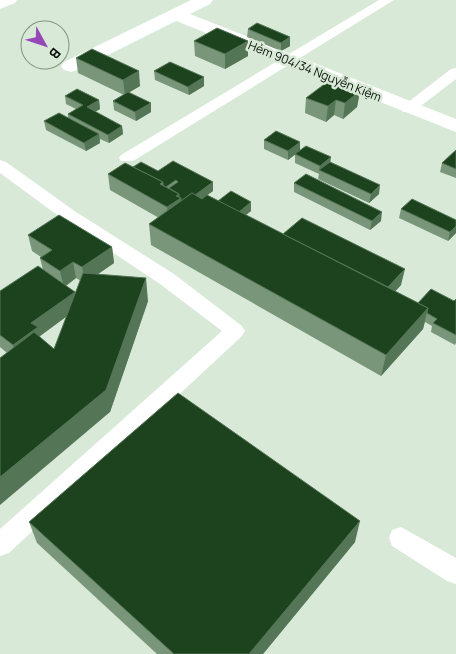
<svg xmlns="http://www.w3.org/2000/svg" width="456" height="654" font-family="Manrope,sans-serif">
	<rect width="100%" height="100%" fill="#d8e9d7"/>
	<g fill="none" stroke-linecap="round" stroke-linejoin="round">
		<g fill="#fff" fill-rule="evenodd">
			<path d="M0 0H17L15 3 0 9Z"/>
			<path d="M379 0H394L133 161H121L119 158 121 155Z"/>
			<path d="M456 68V79L413 112H403L401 109 403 106 451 69Z"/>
			<path d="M0 160 6 162 76 212 174 274 242 326 245 331 242 336 9 553 0 556V529L222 331 160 284 64 220 0 173Z"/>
			<path d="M401 527 456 558V584L447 581 392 546 389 538 392 530Z"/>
		</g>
		<path fill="#fff" fill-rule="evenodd" d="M191 0H213L210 4 190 14 456 119V132L176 21 78 70 71 72 64 70 61 66 64 62Z"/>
	</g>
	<g fill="#7a967a" fill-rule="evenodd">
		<path d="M248 29 290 46 281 51 247 37Z"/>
		<path d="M194 41 248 56 225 69 195 56Z"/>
		<path d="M76 58 140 86 129 92 151 112 136 121 114 110 113 101 124 95 78 73Z"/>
		<path d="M154 71 204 77V86L189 95 155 80Z"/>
		<path d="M349 87 360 91 357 107 343 119 334 115 326 122 305 113 306 98Z"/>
		<path d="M65 96 99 100 100 109 95 112 122 126 123 134 109 143 100 139V143L86 151 46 130 44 121 68 118V114L76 109 66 104Z"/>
		<path d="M264 140 300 142V151L330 162 379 194 369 203 318 179 319 174 295 163V154L288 160 264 149Z"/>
		<path d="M456 150V178L440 172 442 163Z"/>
		<path d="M133 167 158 171 213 191 207 195 218 201 251 202V211L246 215 283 234 401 285 395 291 418 303 454 301 456 299V343L455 345 431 332 432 326 425 322 423 329 381 376 151 245 149 224 159 218 110 190 108 174Z"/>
		<path d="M294 183 381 221 370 230 294 192Z"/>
		<path d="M401 209 456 220V233L448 241 399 218Z"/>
		<path d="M28 235 112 247 114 263 98 274 148 301 110 412 7 353 0 347V291L43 270 40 258 41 257 32 251ZM76 278 81 281 75 294V292L66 286ZM67 316 54 349 40 337V336Z"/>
		<path d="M29 522 355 542 263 654H157L37 543Z"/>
	</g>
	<g fill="#547556">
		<path d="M290 37V46L281 51V43Z"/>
		<path d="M248 41V56L225 69V54Z"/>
		<path d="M139 71 140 86 125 95 123 80Z"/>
		<path d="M204 77V86L189 95 188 87Z"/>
		<path d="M360 91 357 107 343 119 345 103Z"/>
		<path d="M99 100 100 109 88 116 87 107Z"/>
		<path d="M336 100 334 115 326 122 328 106Z"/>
		<path d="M151 103V112L136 121 135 112Z"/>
		<path d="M122 126 123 134 109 143 108 135Z"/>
		<path d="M99 134 100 143 86 151 84 143Z"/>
		<path d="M300 142V151L288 160V151Z"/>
		<path d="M331 157 330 165 319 170 320 166Z"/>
		<path d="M213 182V191L184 212 183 203Z"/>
		<path d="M380 185 379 194 369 203 371 194Z"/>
		<path d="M179 194 181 198V214L169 223 167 207 176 196Z"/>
		<path d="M251 202V211L236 222V213Z"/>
		<path d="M382 212 381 221 370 230 372 221Z"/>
		<path d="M456 226V233L448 241 450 232Z"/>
		<path d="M112 247 114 263 85 283 82 267Z"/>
		<path d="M73 262 76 278 64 287 60 271Z"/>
		<path d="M405 269 401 285 384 304 388 287Z"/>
		<path d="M146 278 148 301 110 412 0 505V477Z"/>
		<path d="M75 292 78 308 40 336 42 343 17 361 13 345 31 323Z"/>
		<path d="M428 308 423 329 381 376 386 355Z"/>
		<path d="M360 521 355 542 263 654H249Z"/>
	</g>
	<g fill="#1c431e" stroke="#547556">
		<path d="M257 23 290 37 281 43 248 29Z"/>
		<path d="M217 28 248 41 225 54 194 41Z"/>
		<path d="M92 49 139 71 123 80 76 58Z"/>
		<path d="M170 62 204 77 188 87 154 71Z"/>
		<path d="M335 79 350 84 347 86 360 91 345 103 336 100 328 106 306 98 330 80Z"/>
		<path d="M77 89 99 100 87 107 122 126 108 135 68 114 83 105 65 96Z"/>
		<path d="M128 92 151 103 135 112 113 101Z"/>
		<path d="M59 113 99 134 84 143 44 121Z"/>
		<path d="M276 131 300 142 288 151 264 140Z"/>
		<path d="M306 146 331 157 320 166 295 154Z"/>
		<path d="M456 150V169L442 163Z"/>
		<path d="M173 161 213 182 195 195 192 193 181 201V198L179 197V194L169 188 178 182 176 180 166 187 163 185V182L133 167 141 162 158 171Z"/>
		<path d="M330 162 380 185 371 194 319 170Z"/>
		<path d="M125 163 163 182 160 184 179 194 176 196 181 198 167 207 108 174Z"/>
		<path d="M306 174 382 212 372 221 294 183Z"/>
		<path d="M231 191 251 202 239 212 218 201Z"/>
		<path d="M192 193 202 199 207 195 428 308 386 355 149 224Z"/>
		<path d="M412 199 456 220V226L450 232 401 209Z"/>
		<path d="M59 215 112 247 82 267 73 262 60 271 40 258 52 250 28 235Z"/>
		<path d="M302 218 405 269 388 287 283 234Z"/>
		<path d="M38 266 75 292 31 323 38 327 13 345 0 335V291Z"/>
		<path d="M83 273 146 278 106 390 0 477V358L34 332 54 349Z"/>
		<path d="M431 289 454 301 456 299V335L433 323 437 319 427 313 428 308 418 303Z"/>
		<path d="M178 393 360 521 249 654H174L29 522Z"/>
	</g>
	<g text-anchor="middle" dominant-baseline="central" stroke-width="5" stroke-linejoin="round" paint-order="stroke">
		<g font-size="12" fill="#0a100a" stroke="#d8e9d7">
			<text transform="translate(315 71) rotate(22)">Hẻm 904/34 Nguyễn Kiệm</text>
		</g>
	</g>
	<g transform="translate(45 45) rotate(130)"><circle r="24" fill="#d8e9d7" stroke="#869285"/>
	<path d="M0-4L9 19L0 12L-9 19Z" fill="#9648b8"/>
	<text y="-8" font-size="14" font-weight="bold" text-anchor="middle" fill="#0a100a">B</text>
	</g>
</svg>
